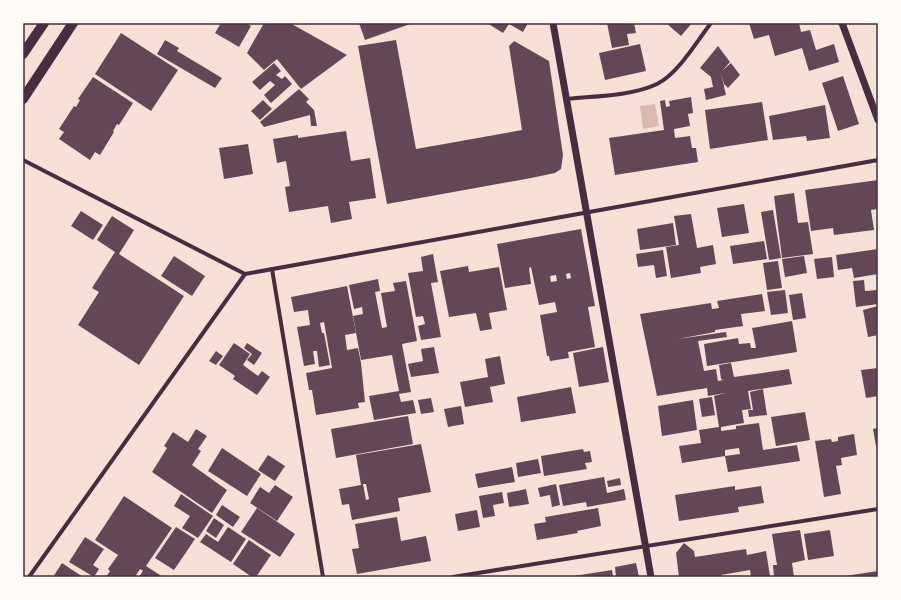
<svg xmlns="http://www.w3.org/2000/svg" width="901" height="600" font-family="Karla,sans-serif">
	<rect width="100%" height="100%" fill="#f7e1d7"/>
	<path fill="#dcb8b0" d="M655 104 659 126 643 129 640 106Z"/>
	<g fill="#644757" fill-rule="evenodd">
		<path d="M221 23H246L251 26 239 47 215 33Z"/>
		<path d="M264 23H290L347 55 301 89 277 59 264 70 247 53Z"/>
		<path d="M359 23H413L365 40Z"/>
		<path d="M487 23H528L523 32 509 24 503 33Z"/>
		<path d="M607 23H634L636 33 627 34 629 45 612 48Z"/>
		<path d="M666 23H692L681 36Z"/>
		<path d="M749 23H799L801 32 810 30 816 50 834 44 839 62 809 71 802 48 775 56 769 35 754 39Z"/>
		<path d="M121 33 178 70 151 111 95 74Z"/>
		<path d="M165 40 179 48 177 51 222 78 215 88 157 54Z"/>
		<path d="M396 40 416 149 522 130 509 46 514 41 549 61 563 155 561 169 555 173 531 178 387 204 358 46Z"/>
		<path d="M640 44 646 71 605 80 599 53Z"/>
		<path d="M718 46 730 62 722 71 731 63 740 75 728 88 724 84 721 73 726 95 706 100 704 89 713 87 711 77 700 68Z"/>
		<path d="M274 63 281 71 276 75 282 79 285 76 292 84 271 103 264 95 275 85 270 81 260 90 252 82Z"/>
		<path d="M843 76 859 124 838 131 822 83Z"/>
		<path d="M93 77 133 103 119 125 117 124 113 131 114 132 100 155 95 152 90 160 59 139 64 132 59 129 74 106 76 107 80 100 78 99Z"/>
		<path d="M299 89 309 99 306 102 314 110 317 126H311L310 115 264 127 260 122Z"/>
		<path d="M691 97 693 113 688 114 690 126 674 129 675 138 690 136 692 148H696L698 162 615 175 609 138 664 130 660 101 665 100 666 107 670 106 669 101Z"/>
		<path d="M263 100 272 109 260 120 251 111Z"/>
		<path d="M762 102 768 140 710 149 705 110Z"/>
		<path d="M825 105 830 138 807 141 806 136 773 140 769 116Z"/>
		<path d="M346 131 351 161 370 158 376 198 349 202 352 219 331 223 328 206 289 212 285 187 290 186 286 161 277 163 273 139 298 135V138Z"/>
		<path d="M248 144 253 174 224 179 219 148Z"/>
		<path d="M878 180V209L871 210 874 230 834 235 833 228 811 231 805 190Z"/>
		<path d="M794 193 798 223 808 222 813 254 782 258 774 196Z"/>
		<path d="M744 204 749 233 722 237 717 208Z"/>
		<path d="M773 210 781 258 769 260 761 212Z"/>
		<path d="M81 211 103 225 93 240 71 226Z"/>
		<path d="M691 214 697 248 713 245 716 264 700 267 701 273 671 278 666 247 679 245 674 216Z"/>
		<path d="M112 216 134 230 119 254 184 296 139 365 78 325 99 292 92 288 115 252 97 240Z"/>
		<path d="M673 223 676 245 640 250 637 229Z"/>
		<path d="M581 229 595 306 588 307 595 347 568 352 569 358 550 361 549 356H547L540 315 557 312 555 302 539 305 531 267 529 268 531 284 505 288 497 244ZM570 273 571 278 567 279 566 274ZM556 275 557 281 551 282 550 276Z"/>
		<path d="M764 241 767 259 733 264 730 246Z"/>
		<path d="M878 249V274L854 278 852 268 838 270 836 255Z"/>
		<path d="M663 250 667 276 656 278 654 265 638 267 636 254Z"/>
		<path d="M433 254 438 282 431 283 441 337 421 340 418 326 425 324 423 316 416 317 408 273 423 271 421 257Z"/>
		<path d="M174 256 205 276 192 296 161 276Z"/>
		<path d="M804 256 807 273 785 277 782 259Z"/>
		<path d="M832 257 834 277 817 279 814 259Z"/>
		<path d="M778 261 782 288 767 290 763 263Z"/>
		<path d="M468 266 469 272 499 267 507 310 489 313 492 329 480 331 476 313 449 317 440 271Z"/>
		<path d="M378 279 380 291 375 292 382 328 387 327 381 293 395 291 393 283 406 281 417 341 402 344 411 392 399 394 401 402 413 400 416 413 374 420 369 396 399 391 392 355 361 360 353 316 363 314 362 307 354 309 349 285Z"/>
		<path d="M864 280 865 291 878 290V304L856 307 853 281Z"/>
		<path d="M347 286 356 333 345 335 347 350 358 348 361 363 339 367 361 363 365 402 358 403 359 408 316 415 312 390H309L306 373 332 368 324 322 320 323 322 333H324L330 365 319 367 317 351H313L315 364 304 366 297 327 310 325 308 310 294 312 291 297Z"/>
		<path d="M785 290 788 313 771 315 767 292Z"/>
		<path d="M802 293 806 318 793 320 789 295Z"/>
		<path d="M762 294 765 311 741 314 743 326 715 330V332L678 339 726 332 727 337 698 341 704 371 716 369 718 381 723 380 721 379 719 365 731 363 734 377 789 369 792 384 748 391 751 409 742 410 744 423 721 427V431L736 429V426L759 423 763 450 797 445 800 461 728 472 725 456 682 463 679 446 701 443 699 430 719 427 714 396 725 393 708 396 707 388 657 396 640 314 711 303 712 309 719 308 717 301ZM739 448 740 454 725 456V450Z"/>
		<path d="M878 306V335L868 337 863 310Z"/>
		<path d="M792 321 797 352 707 366 704 344 738 338 739 344 750 343 751 348H756L752 328Z"/>
		<path d="M234 343 250 354 243 365 258 376 262 371 270 377 257 395 233 379 235 376 219 365Z"/>
		<path d="M247 343 262 353 254 365 247 360 252 354 244 348Z"/>
		<path d="M434 347 439 373 411 377 408 364 423 361 421 349Z"/>
		<path d="M603 347 609 382 579 387 573 353Z"/>
		<path d="M216 351 223 356 216 365 209 361Z"/>
		<path d="M500 356 505 384 490 387 493 402 465 407 460 382 488 377 485 359Z"/>
		<path d="M878 368V396L866 398 861 370Z"/>
		<path d="M571 387 576 413 521 422 517 397Z"/>
		<path d="M763 389 767 415 749 417 748 410H753L750 392Z"/>
		<path d="M712 397 715 415 702 417 699 399Z"/>
		<path d="M431 398 434 412 421 414 418 400Z"/>
		<path d="M693 400 697 430 662 436 658 406Z"/>
		<path d="M461 406 464 424 448 427 444 409Z"/>
		<path d="M805 412 810 440 776 446 771 417Z"/>
		<path d="M408 416 413 444 336 458 331 429Z"/>
		<path d="M878 428V446H876L873 429Z"/>
		<path d="M196 429 207 436 198 449 201 451 192 465 227 490 212 513 152 472 167 448 164 446 173 432 188 442Z"/>
		<path d="M854 434 857 455 841 458 842 465 836 466 841 494 824 497 815 441 831 439 832 442 838 441V437Z"/>
		<path d="M421 444 431 492 398 498 400 511 352 520 349 504 342 505 339 489 361 485 356 455ZM363 484H366L369 499 366 500Z"/>
		<path d="M222 448 261 474 247 496 208 471Z"/>
		<path d="M583 449 584 452 590 451 592 462 585 463 587 469 544 476 541 456Z"/>
		<path d="M268 455 285 466 275 481 258 470Z"/>
		<path d="M538 459 541 473 518 477 516 463Z"/>
		<path d="M512 467 515 482 478 488 475 474Z"/>
		<path d="M604 477 607 493 624 489 626 500 587 507 586 502 563 506 559 485Z"/>
		<path d="M620 478 621 485 608 487 607 481Z"/>
		<path d="M556 484 560 505 552 507 550 495 540 497 538 488Z"/>
		<path d="M275 485 293 497 277 521 250 503 260 487 269 493Z"/>
		<path d="M735 486V490L761 486 764 503 738 507 739 512 679 521 675 495Z"/>
		<path d="M526 489 529 504 509 507 507 493Z"/>
		<path d="M502 492 504 503 493 505 495 516 483 518 479 496Z"/>
		<path d="M181 494 213 516 198 538 182 528 190 516 174 506Z"/>
		<path d="M124 496 172 528 146 566 163 577H139L143 571 140 569 135 577H106L110 571 108 569 118 555 95 540Z"/>
		<path d="M222 505 240 517 233 527 216 515Z"/>
		<path d="M257 508 295 534 280 557 241 532Z"/>
		<path d="M598 508 601 526 577 531 578 533 537 540 534 524 546 522 545 517Z"/>
		<path d="M477 510 480 527 458 531 455 514Z"/>
		<path d="M397 517 401 541 426 536 431 561 357 574 352 549 359 548 355 524Z"/>
		<path d="M214 518 224 525 216 538 206 531Z"/>
		<path d="M176 527 195 539 174 570 155 558Z"/>
		<path d="M228 527 246 539 231 562 200 542 206 534 218 542Z"/>
		<path d="M800 530 805 560 792 563 794 577H774L773 565H777L772 534Z"/>
		<path d="M830 530 834 556 808 560 804 534Z"/>
		<path d="M85 537 104 549 93 565 99 569 94 577 69 562Z"/>
		<path d="M249 540 271 555 256 577H252L233 564Z"/>
		<path d="M684 543 694 551 695 557 746 549 747 555 766 551 770 576 751 577 750 570 721 575 722 577H679L676 553Z"/>
		<path d="M62 563 83 577H53Z"/>
		<path d="M636 563 639 577H616L615 567Z"/>
		<path d="M612 570 613 577H574V576Z"/>
		<path d="M878 571V577H845V576Z"/>
	</g>
	<g fill="none" stroke-linecap="round" stroke-linejoin="round">
		<g stroke="#4a2c40" stroke-width="4">
			<path d="M566 99C594 96 632 96 657 84 678 74 697 41 711 23"/>
			<path d="M23 160 245 274 878 160"/>
			<path d="M272 269 323 577"/>
			<path d="M29 577 245 274"/>
			<path d="M453 577 878 509"/>
		</g>
		<g stroke="#4a2c40" stroke-width="7">
			<path d="M553 23 651 577"/>
			<path d="M842 23 878 120"/>
		</g>
		<g stroke="#4a2c40" stroke-width="10">
			<path d="M23 54 44 23"/>
			<path d="M23 99 73 23"/>
		</g>
	</g>
	<rect width="901" height="600" fill="none" stroke="#fffaf5" stroke-width="48"/>
	<rect x="24" y="24" width="853" height="552" fill="none" stroke="#4a2c40" stroke-width="1.5"/>
</svg>
